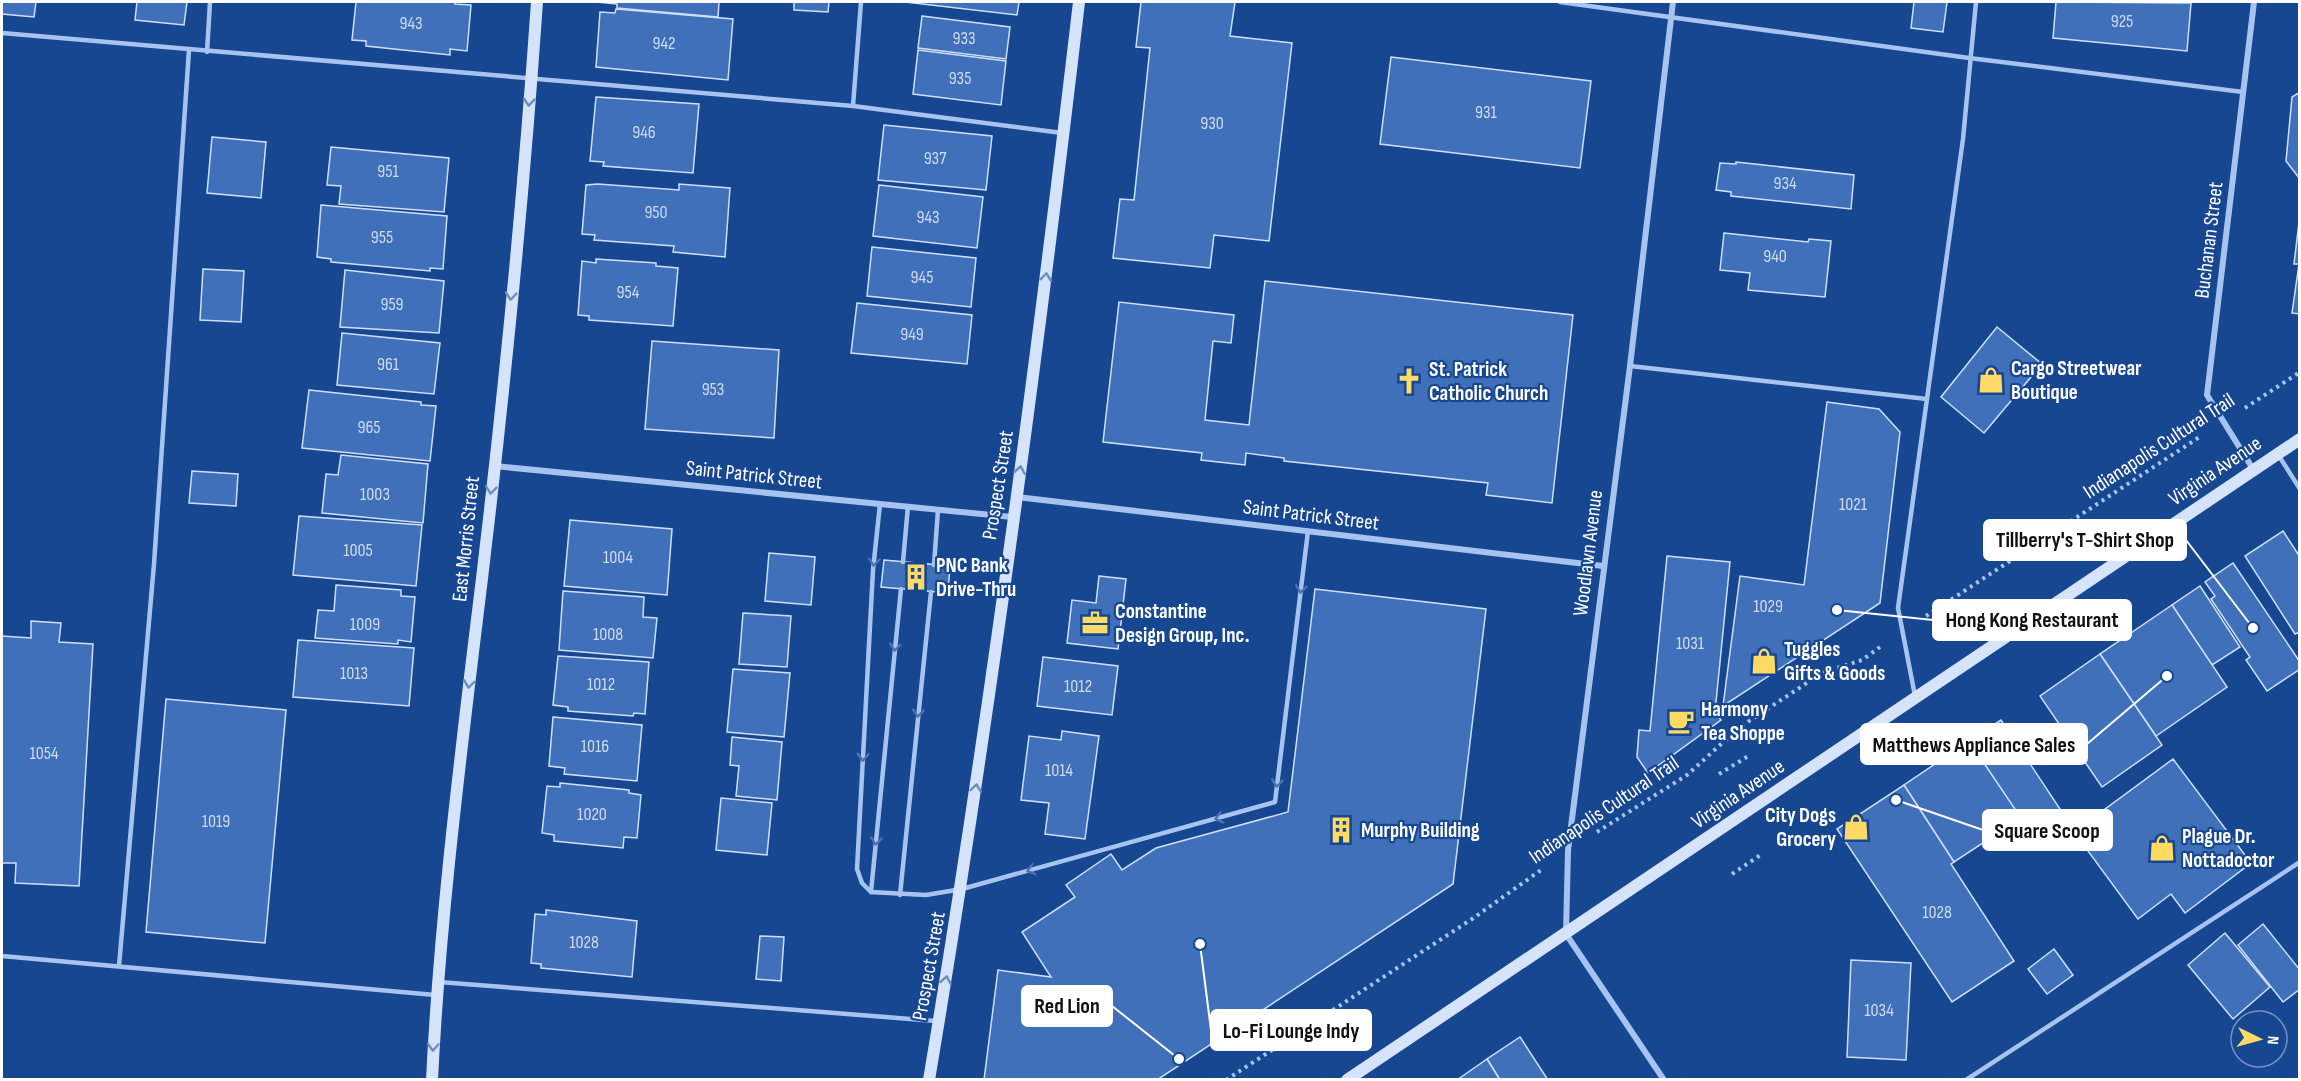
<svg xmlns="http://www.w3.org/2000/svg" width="2301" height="1081" font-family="'Sofia Sans Condensed',sans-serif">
	<rect width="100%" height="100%" fill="#184792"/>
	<g fill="#4070b9" stroke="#cde0fb" stroke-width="1.5">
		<path d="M2 2H36L34 17 2 14Z"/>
		<path d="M137 2H187L184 25 135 20Z"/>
		<path d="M356 2H455V4L471 5 467 51 450 49V55L366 46V41L352 40Z"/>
		<path d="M597 2H719L718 17 617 8V4Z"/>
		<path d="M794 2H829L828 12 794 10Z"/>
		<path d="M905 2H1019L1017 15Z"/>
		<path d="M1141 2H1235L1230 36 1292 43 1269 241 1214 235 1210 268 1113 258 1120 199 1134 200 1150 48 1136 47Z"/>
		<path d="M1914 2H1947L1943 32 1911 28Z"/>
		<path d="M2056 2 2191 3 2187 51 2053 38Z"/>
		<path d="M616 9 733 19 728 80 596 67 600 12 615 13Z"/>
		<path d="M922 16 1010 27 1006 59 918 48Z"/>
		<path d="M918 50 1006 61 1001 105 913 94Z"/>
		<path d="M1391 57 1591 81 1580 168 1380 144Z"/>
		<path d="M2300 92V179L2286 161 2292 97Z"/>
		<path d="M596 97 699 104 693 173 603 166 604 162 590 161Z"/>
		<path d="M884 125 992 136 986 190 878 180Z"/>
		<path d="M212 137 266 142 261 198 207 193Z"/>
		<path d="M331 147 449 158 444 212 339 204 341 186 327 185Z"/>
		<path d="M1736 162 1854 175 1851 209 1731 196V192L1716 190 1720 163 1736 164Z"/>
		<path d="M598 184 679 190V184L730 188 725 257 673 252 674 246 594 240 595 235 582 234 586 185Z"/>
		<path d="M879 185 983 197 977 248 873 236Z"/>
		<path d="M321 205 447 216 443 269 430 268V271L331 262V259L317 257Z"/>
		<path d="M2300 214V314L2292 313 2299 264H2294Z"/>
		<path d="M1724 233 1808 242 1809 239 1831 241 1825 297 1748 290 1750 273 1720 270Z"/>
		<path d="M872 247 976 258 971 307 867 296Z"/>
		<path d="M596 259 656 263V266L678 268 673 326 589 320V316L578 315 582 261 596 263Z"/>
		<path d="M203 269 244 271 241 322 200 320Z"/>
		<path d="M345 270 444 281 439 333 340 327Z"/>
		<path d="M1265 281 1573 315 1552 503 1486 495 1488 483 1284 461V458L1246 453 1245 465 1201 460 1202 453 1103 442 1119 302 1234 315 1231 343 1213 341 1205 420 1249 425Z"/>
		<path d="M857 303 972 315 967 364 851 353Z"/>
		<path d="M1997 327 2042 364 1984 433 1941 397Z"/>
		<path d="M342 333 440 343 434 394 337 385Z"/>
		<path d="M652 341 779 350 774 438 645 429Z"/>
		<path d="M309 390 421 402V405L436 406 430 461 302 448Z"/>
		<path d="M1827 402 1879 409 1900 432 1880 603 1723 706 1740 576 1804 585Z"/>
		<path d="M341 455 428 464 423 523 322 513 326 474 338 475Z"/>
		<path d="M192 471 238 474 236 506 189 503Z"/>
		<path d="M299 516 422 525 416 586 293 575Z"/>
		<path d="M570 520 672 529 667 595 564 586Z"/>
		<path d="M2283 531 2300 557V632L2295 634 2245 556Z"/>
		<path d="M769 553 815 557 811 605 765 601Z"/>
		<path d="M1667 556 1730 562 1715 712 1721 720 1648 773 1637 757 1639 730 1650 731Z"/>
		<path d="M884 560 950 566 948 593 881 587Z"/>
		<path d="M2233 563 2300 662V669L2267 691 2246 660 2250 657 2211 599 2215 596 2205 582Z"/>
		<path d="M1099 576 1126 579 1118 649 1067 643 1072 600 1096 603Z"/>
		<path d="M336 585 401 590V596L415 597 411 642 398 640V644L315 638 318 610 334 611Z"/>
		<path d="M2200 586 2240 647 2212 665 2172 605Z"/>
		<path d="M1315 589 1486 609 1453 884 1157 1080H984L998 970 1051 977 1022 932 1075 897 1066 885 1111 854 1122 870 1156 848 1288 812Z"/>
		<path d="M563 591 644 597 643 617 657 618 653 658 559 650Z"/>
		<path d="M2172 605 2227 687 2156 736 2100 654Z"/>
		<path d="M743 613 791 616 787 667 739 664Z"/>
		<path d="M31 621 61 623 59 642 93 644 79 886 15 883 16 863H2V636L31 638Z"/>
		<path d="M298 640 414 648 409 706 293 697Z"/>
		<path d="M2100 654 2162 745 2102 787 2040 696Z"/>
		<path d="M558 656 649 662 645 714 634 713 633 716 568 711V707L553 705Z"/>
		<path d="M1043 657 1118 666 1112 715 1037 706Z"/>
		<path d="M733 669 790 673 784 737 727 732Z"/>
		<path d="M166 699 286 710 265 943 146 932Z"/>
		<path d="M553 717 642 725 637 781 564 774 565 768 549 766Z"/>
		<path d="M2001 720 2064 815 2032 836 1969 741Z"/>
		<path d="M1062 731 1099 736 1085 839 1045 834 1049 803 1021 800 1029 736 1061 740Z"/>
		<path d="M732 737 782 742 777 800 736 796 739 766 730 765Z"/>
		<path d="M1969 741 2021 818 1954 862 1904 785Z"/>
		<path d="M2173 759 2251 863 2185 913 2171 894 2138 919 2074 832Z"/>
		<path d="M560 783 629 790V793L641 795 637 838 624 837 623 848 554 841V835L542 833 547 786 560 787Z"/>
		<path d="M1904 785 1954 862 1951 864 2014 961 1952 1002 1837 829Z"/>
		<path d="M721 798 772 803 767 855 716 850Z"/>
		<path d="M546 910 637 921 632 977 541 968V964L531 963 535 914 546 915Z"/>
		<path d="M2263 924 2300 970V989L2283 1002 2238 945Z"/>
		<path d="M2225 933 2270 987 2233 1019 2188 965Z"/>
		<path d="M760 936 784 937 781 981 756 979Z"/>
		<path d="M2054 949 2073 975 2047 994 2028 969Z"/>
		<path d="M1851 960 1911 963 1906 1060 1847 1057Z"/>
		<path d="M1520 1037 1548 1080H1500L1487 1059Z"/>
		<path d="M1487 1059 1500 1080H1457Z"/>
	</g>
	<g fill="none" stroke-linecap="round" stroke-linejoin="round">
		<g stroke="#a7c4f0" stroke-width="4" stroke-dasharray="3 4.5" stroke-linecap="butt">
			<path d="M2245 408 2300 372"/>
			<path d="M1926 616 2201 436"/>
			<path d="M1719 774 1750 755"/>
			<path d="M1597 832 1687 775 1740 727 1822 673 1862 660 1880 647"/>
			<path d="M1732 874 1762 854"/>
			<path d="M1226 1080 1472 919 1541 870"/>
		</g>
		<g stroke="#a7c4f0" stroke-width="4.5">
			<path d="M1560 2 1969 58 2243 92"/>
			<path d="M2 33 853 106 1062 133"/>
			<path d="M207 52 210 2"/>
			<path d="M853 106 861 2"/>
			<path d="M1630 366 1927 399"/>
			<path d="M2279 456 2300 489"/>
			<path d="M903 562 908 506"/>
			<path d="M934 565 938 510"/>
			<path d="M901 589 871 892 926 895 962 889 1275 802 1308 531"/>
			<path d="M1915 696 1898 608 1963 139 1976 2"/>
			<path d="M871 892 862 883 857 869 873 570 880 504"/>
			<path d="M900 895 931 592"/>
			<path d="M2 956 435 995"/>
			<path d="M119 966 154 564 189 50"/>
			<path d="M439 982 936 1021"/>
			<path d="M1966 1080 2300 862"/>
		</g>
		<g stroke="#a7c4f0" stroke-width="6">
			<path d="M494 466 1012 517"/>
			<path d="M2253 469 2207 395 2254 2"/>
			<path d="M1017 497 1603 566"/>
			<path d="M1664 1080 1566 934 1568 850 1630 366 1673 2"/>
		</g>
		<g stroke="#d5e3fb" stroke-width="12">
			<path d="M432 1080C439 936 456 794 473 652 500 436 522 218 537 2"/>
			<path d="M929 1080C989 722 1037 362 1079 2"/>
			<path d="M1347 1080 2300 439"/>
		</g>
	</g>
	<defs><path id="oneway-chevron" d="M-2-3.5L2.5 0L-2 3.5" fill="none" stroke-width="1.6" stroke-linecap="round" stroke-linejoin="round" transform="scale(1.5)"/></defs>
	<g stroke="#6d8dc1">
		<use href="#oneway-chevron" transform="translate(529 102) rotate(95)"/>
		<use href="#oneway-chevron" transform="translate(1046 277) rotate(-83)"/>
		<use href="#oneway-chevron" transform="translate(511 296) rotate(95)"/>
		<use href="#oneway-chevron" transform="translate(1020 470) rotate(-81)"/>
		<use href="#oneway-chevron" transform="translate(491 490) rotate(96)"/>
		<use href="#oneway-chevron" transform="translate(469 684) rotate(98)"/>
		<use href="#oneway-chevron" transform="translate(976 788) rotate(-82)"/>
		<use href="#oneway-chevron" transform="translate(946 980) rotate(-80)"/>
		<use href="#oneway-chevron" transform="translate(433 1047) rotate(93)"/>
	</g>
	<g stroke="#4a73b3">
		<use href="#oneway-chevron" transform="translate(874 562) rotate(96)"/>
		<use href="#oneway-chevron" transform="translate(1301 589) rotate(97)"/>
		<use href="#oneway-chevron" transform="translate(895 647) rotate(96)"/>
		<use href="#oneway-chevron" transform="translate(918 713) rotate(96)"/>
		<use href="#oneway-chevron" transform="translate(863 757) rotate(93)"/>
		<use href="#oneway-chevron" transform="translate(1277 783) rotate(97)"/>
		<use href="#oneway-chevron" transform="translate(1219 818) rotate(165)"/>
		<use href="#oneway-chevron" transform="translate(876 841) rotate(96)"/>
		<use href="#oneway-chevron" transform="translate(1031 870) rotate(164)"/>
	</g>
	<defs>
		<g id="shop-bare" transform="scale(2.07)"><path d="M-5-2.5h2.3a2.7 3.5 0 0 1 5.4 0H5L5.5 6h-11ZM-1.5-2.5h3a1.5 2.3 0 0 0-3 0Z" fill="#ffda65" stroke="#184792" stroke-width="2.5" paint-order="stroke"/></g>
		<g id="church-bare" transform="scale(2.07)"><path d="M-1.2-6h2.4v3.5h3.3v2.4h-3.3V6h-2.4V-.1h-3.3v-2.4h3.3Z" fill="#ffda65" stroke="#184792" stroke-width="2.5" paint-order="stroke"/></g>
		<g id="building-bare" transform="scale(2.07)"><path d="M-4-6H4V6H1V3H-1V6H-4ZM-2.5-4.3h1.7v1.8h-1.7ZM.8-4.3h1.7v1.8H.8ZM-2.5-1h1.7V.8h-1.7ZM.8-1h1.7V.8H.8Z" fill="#ffda65" stroke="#184792" stroke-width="2.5" paint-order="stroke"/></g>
		<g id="office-bare" transform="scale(2.07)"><path d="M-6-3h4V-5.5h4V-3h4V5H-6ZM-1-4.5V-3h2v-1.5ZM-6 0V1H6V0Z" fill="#ffda65" stroke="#184792" stroke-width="2.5" paint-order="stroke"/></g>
		<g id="cafe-bare" transform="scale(2.07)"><path d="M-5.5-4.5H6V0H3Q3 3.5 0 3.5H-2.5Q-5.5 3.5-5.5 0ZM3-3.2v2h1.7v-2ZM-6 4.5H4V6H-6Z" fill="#ffda65" stroke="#184792" stroke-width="2.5" paint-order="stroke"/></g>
	</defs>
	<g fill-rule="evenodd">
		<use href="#shop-bare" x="1991" y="380"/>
		<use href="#church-bare" x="1409" y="381"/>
		<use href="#building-bare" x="916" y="577"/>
		<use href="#office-bare" x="1095" y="623"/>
		<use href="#shop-bare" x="1764" y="661"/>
		<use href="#cafe-bare" x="1681" y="721"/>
		<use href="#shop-bare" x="1856" y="827"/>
		<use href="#building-bare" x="1341" y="830"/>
		<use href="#shop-bare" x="2162" y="848"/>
	</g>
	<g text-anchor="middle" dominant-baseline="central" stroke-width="4.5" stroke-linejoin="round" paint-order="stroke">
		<g font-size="18" fill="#cfdbee">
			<text x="2122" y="21">925</text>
			<text x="411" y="23">943</text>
			<text x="964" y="38">933</text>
			<text x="664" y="43">942</text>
			<text x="960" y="78">935</text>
			<text x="1486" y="112">931</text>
			<text x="1212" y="123">930</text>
			<text x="644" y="132">946</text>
			<text x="935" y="158">937</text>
			<text x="388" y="171">951</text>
			<text x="1785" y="183">934</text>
			<text x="656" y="212">950</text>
			<text x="928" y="217">943</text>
			<text x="382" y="237">955</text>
			<text x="1775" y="256">940</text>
			<text x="922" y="277">945</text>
			<text x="628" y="292">954</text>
			<text x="392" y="304">959</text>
			<text x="912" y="334">949</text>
			<text x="388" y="364">961</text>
			<text x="713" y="389">953</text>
			<text x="369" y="427">965</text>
			<text x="375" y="494">1003</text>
			<text x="1853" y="504">1021</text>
			<text x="358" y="550">1005</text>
			<text x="618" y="557">1004</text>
			<text x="1768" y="606">1029</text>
			<text x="365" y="624">1009</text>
			<text x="608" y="634">1008</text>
			<text x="1690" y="643">1031</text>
			<text x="354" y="673">1013</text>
			<text x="601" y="684">1012</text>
			<text x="1078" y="686">1012</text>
			<text x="595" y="746">1016</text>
			<text x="44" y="753">1054</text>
			<text x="1059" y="770">1014</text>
			<text x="592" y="814">1020</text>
			<text x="216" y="821">1019</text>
			<text x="1937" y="912">1028</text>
			<text x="584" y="942">1028</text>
			<text x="1879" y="1010">1034</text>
		</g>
		<g font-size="21" fill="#fff" stroke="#184792">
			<text transform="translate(2209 240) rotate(-83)">Buchanan Street</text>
			<text transform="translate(2159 446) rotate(-33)">Indianapolis Cultural Trail</text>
			<text transform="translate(2215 471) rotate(-34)">Virginia Avenue</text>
			<text transform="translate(754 475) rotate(6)">Saint Patrick Street</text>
			<text transform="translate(998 485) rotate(-81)">Prospect Street</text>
			<text transform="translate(1311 515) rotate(7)">Saint Patrick Street</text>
			<text transform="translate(466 539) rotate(-84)">East Morris Street</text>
			<text transform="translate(1588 553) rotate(-83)">Woodlawn Avenue</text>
			<text transform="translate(1738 794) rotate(-34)">Virginia Avenue</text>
			<text transform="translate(1604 810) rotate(-34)">Indianapolis Cultural Trail</text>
			<text transform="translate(929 966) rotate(-80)">Prospect Street</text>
		</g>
		<g font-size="21" font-weight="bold" fill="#fff" stroke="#184792" text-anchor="start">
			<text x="2011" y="368">Cargo Streetwear<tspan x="2011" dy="24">Boutique</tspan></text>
			<text x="1429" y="369">St. Patrick<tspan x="1429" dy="24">Catholic Church</tspan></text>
			<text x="936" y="565">PNC Bank<tspan x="936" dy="24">Drive-Thru</tspan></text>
			<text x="1115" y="611">Constantine<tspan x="1115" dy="24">Design Group, Inc.</tspan></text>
			<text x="1784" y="649">Tuggles<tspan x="1784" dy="24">Gifts &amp; Goods</tspan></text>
			<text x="1701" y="709">Harmony<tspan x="1701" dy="24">Tea Shoppe</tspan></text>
			<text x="1836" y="815" text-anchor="end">City Dogs<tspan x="1836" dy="24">Grocery</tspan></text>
			<text x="1361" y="830">Murphy Building</text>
			<text x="2182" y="836">Plague Dr.<tspan x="2182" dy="24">Nottadoctor</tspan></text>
		</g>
	</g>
	<path fill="none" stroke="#fff" stroke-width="2" d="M2253 628L2186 540M1837 610L1933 620M2167 676L2087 744M1896 800L1983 830M1179 1059L1112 1006M1200 944L1211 1030"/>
	<g fill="#fff" stroke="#184792" stroke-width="2">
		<circle cx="2253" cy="628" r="6"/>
		<circle cx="1837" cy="610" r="6"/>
		<circle cx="2167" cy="676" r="6"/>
		<circle cx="1896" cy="800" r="6"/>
		<circle cx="1179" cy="1059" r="6"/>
		<circle cx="1200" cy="944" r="6"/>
	</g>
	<g fill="#fff" stroke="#fff" stroke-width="2">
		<rect x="1984" y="520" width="202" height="40" rx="6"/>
		<rect x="1933" y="600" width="198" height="40" rx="6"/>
		<rect x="1861" y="724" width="226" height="40" rx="6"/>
		<rect x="1983" y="810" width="129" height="40" rx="6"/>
		<rect x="1022" y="986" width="90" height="40" rx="6"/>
		<rect x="1211" y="1010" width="160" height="40" rx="6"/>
	</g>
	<g font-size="22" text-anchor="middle" font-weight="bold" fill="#111">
		<text x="2085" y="547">Tillberry's T-Shirt Shop</text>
		<text x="2032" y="627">Hong Kong Restaurant</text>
		<text x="1974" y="752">Matthews Appliance Sales</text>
		<text x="2047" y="838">Square Scoop</text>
		<text x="1067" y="1013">Red Lion</text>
		<text x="1291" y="1038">Lo-Fi Lounge Indy</text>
	</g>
	<rect width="2301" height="1081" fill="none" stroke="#ffffff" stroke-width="6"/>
	<g transform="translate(2259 1039) rotate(95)"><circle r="28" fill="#184792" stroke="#7491be" stroke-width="1.5"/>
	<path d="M0-4.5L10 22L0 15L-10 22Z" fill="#ffda65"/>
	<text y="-9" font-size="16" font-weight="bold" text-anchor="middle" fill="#ffffff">N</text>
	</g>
</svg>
